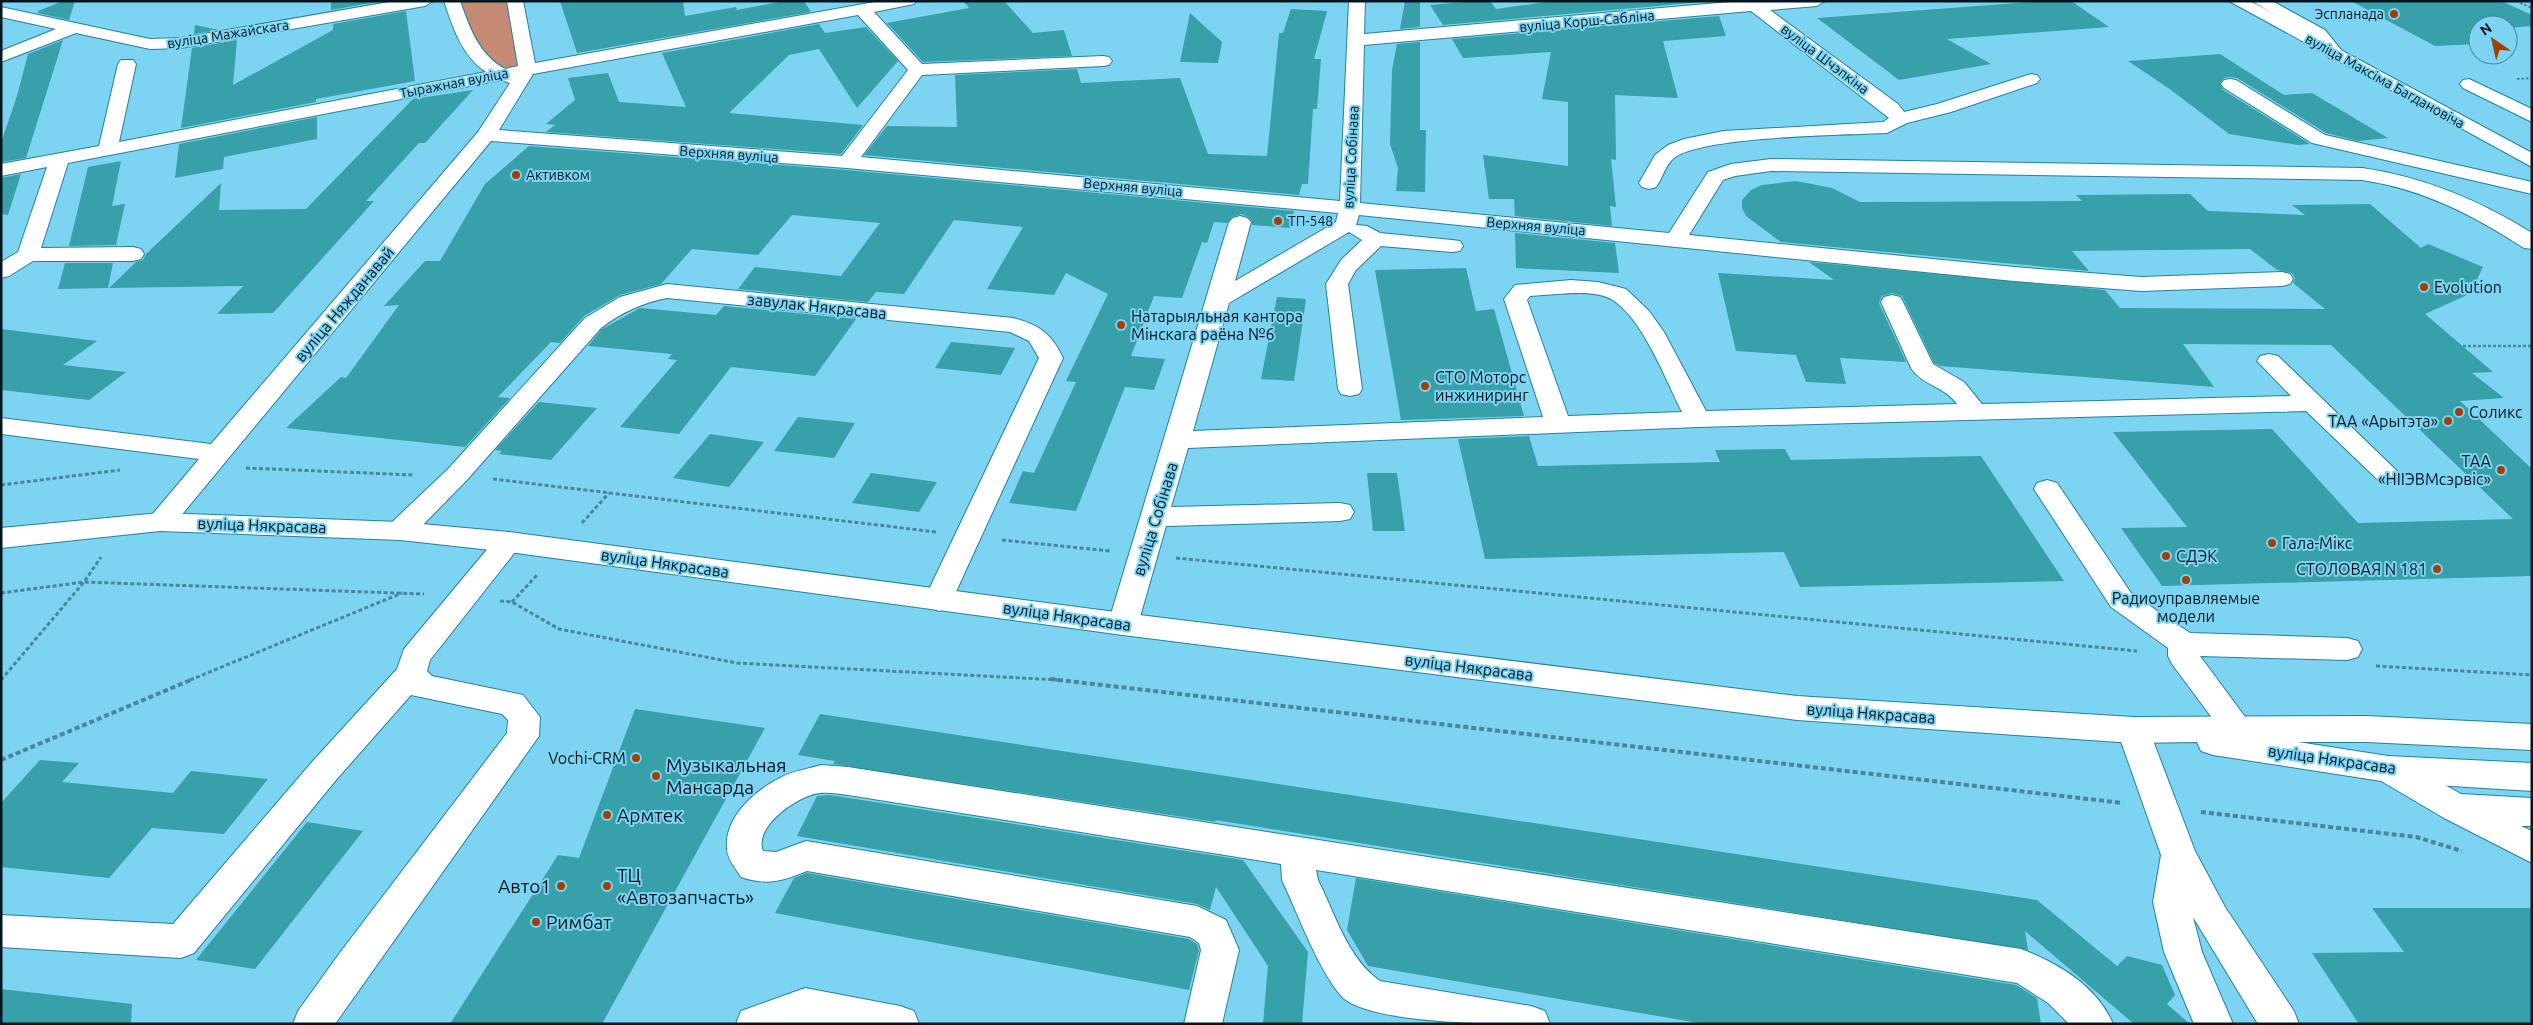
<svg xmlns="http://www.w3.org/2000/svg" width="2533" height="1025" font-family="Ubuntu,sans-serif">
	<rect width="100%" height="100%" fill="#7cd4f2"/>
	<path fill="#c48a73" d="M452 1H515L527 65 495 72Z"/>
	<g fill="#37a0a9">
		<path d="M63 1H75L69 20 38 13V11Z"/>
		<path d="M331 1H383L331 10Z"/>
		<path d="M560 1H683L685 16 736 7 737 10 784 1H804L811 12 577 53Z"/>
		<path d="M963 1H1004L1033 33 1064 30 1072 56 923 62 887 23 969 8Z"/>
		<path d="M1405 1H1420V27L1400 29Z"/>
		<path d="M1475 1H1490L1496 9 1554 1H1714L1443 25 1430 5Z"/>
		<path d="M2043 1H2071L2109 27 1947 39 1991 64 1899 80 1817 18Z"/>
		<path d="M2351 1H2501L2532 15V26L2508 28V25H2478V44L2435 46Z"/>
		<path d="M1291 9 1327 11 1314 59H1321L1317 109H1313L1308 184H1302L1299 195 864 155 887 126 957 127 955 75 1077 69 1081 83 1180 78 1208 154 1267 156 1279 33H1283Z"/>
		<path d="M406 11 415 81 316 99V102L181 128 192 48 237 40 233 85 333 30V24Z"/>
		<path d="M1190 13 1222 42 1218 63 1180 62Z"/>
		<path d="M1719 16 1726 36 1663 41 1678 98 1615 95 1616 160 1611 159 1616 207 1610 206 1612 226 1515 216 1514 199H1489L1483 155 1568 166V102L1542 99 1551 52 1463 58 1452 39Z"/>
		<path d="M819 24 825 33 866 27 898 61 857 108 819 49 789 55 729 113 863 125 841 154 546 132 555 125 546 124 575 100 568 78 608 73 619 102 686 107 662 53Z"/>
		<path d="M195 25 219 30 194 34Z"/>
		<path d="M63 40 26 158 1 162V143L17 96 28 54Z"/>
		<path d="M1420 42V130H1426L1425 192 1396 191 1398 168 1390 144 1392 70 1397 44Z"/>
		<path d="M2220 54 2284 95 2312 93 2388 138 2358 141 2326 133 2237 78 2230 77 2224 78 2220 83 2223 90 2310 144 2298 145 2229 134 2171 90 2128 61Z"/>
		<path d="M473 90 425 143H419L366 201H374L273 313 217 314 243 286 109 288 136 262 143 260 146 254 221 183 219 210 306 209 413 99Z"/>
		<path d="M317 117V139L224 157 223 169 175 178 179 144Z"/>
		<path d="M529 146 847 170 1294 211 1290 228 1252 225V221L1248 217 1241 214 1232 217 1227 223 1214 222 1207 243 1202 242 1182 298 1154 296 1131 356 1165 359 1154 390 1125 387 1076 511 1009 503 1023 471 1034 473 1076 382 1066 381 1108 294 1066 273 1054 295 987 289 1023 227 954 220 904 294 876 292 868 302 738 289 755 267 841 276 880 223 792 215 758 255 692 249 661 284 620 295 584 316 560 343 551 342 498 397 510 398 465 447 286 428 341 377 346 378 399 305 384 306 425 261H440L485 184Z"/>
		<path d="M121 161 112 206 125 204 116 245 69 246 88 167Z"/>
		<path d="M21 174 8 215 1 214V178Z"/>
		<path d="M1796 181 1832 188 1860 202 2082 201 2076 195 2190 194 2208 211 2305 215 2292 205 2370 204 2421 248 2428 244 2483 267 2473 288 2465 296 2425 314 2493 372 2472 373 2504 398 2460 401 2532 469V576L2162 586 2121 528 2187 527 2113 432 2272 429 2358 523 2513 519 2331 345 2183 344 2214 387 1940 366 1934 363 1902 296 1892 293 1882 296 1879 303 1906 362 1840 358 1846 384 1806 382 1796 355 1736 351 1718 273 1834 280 1809 262 2105 290 2120 308 2325 309 2293 283 2295 278 2292 273 2277 270 2250 249 2072 251 2089 271 1781 242 1746 216 1742 208V200L1751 190 1762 185Z"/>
		<path d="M1515 233 1615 243 1619 273 1516 268Z"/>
		<path d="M65 263H113L108 288 58 289Z"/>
		<path d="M1466 268 1476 311 1494 309 1524 416 1401 420 1375 270Z"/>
		<path d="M1277 297 1306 299 1294 381 1261 379Z"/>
		<path d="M724 306 856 319 815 376 731 367 679 434 620 427 677 360 668 359 672 354 588 346 602 329 640 308 716 315Z"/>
		<path d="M1 329 97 341 63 365 126 372 89 400 1 390Z"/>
		<path d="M951 342 1015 348 1001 375 935 368Z"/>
		<path d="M539 402 597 408 551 460 499 454 502 451 495 450Z"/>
		<path d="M798 417 855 423 834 458 774 451Z"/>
		<path d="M710 434 764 442 729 487 673 478Z"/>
		<path d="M1529 436 1538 466 1720 462 1715 450 1785 449 1791 460 1981 456 2064 581 1800 587 1784 552 1485 559 1458 439Z"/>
		<path d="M871 473 937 482 919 512 852 503Z"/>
		<path d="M1367 473H1397L1405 531H1373Z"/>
		<path d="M635 709 765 728 602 1024H450L558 855 579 858Z"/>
		<path d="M820 714 2037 900 2117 966 2127 956 2162 965 2175 995 2167 1004 2190 1024H2134L2025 931 2028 950 1215 820 1216 822 833 764 835 761 798 755Z"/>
		<path d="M40 760 79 763 62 782 173 793 191 771 268 779 224 834 152 828 109 878 1 867V803Z"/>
		<path d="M830 795 1243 860 1308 952 1302 1024H1263L1268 966 1216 887 1210 910 1197 904 797 836 817 796Z"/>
		<path d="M307 822 363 831 255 969 196 960Z"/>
		<path d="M807 873 1189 939 1197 944 1199 950 1189 990 775 913 794 878Z"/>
		<path d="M1356 878 2016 985 2037 998 2041 1024H1704L1368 966 1347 930Z"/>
		<path d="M2372 908H2532V1024H2359L2312 953 2404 952Z"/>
		<path d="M1 989 132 1004 131 1024H1Z"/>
	</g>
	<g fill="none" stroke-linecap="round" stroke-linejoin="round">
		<g stroke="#22819e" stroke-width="2">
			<g id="minor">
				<path d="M395 1H433L425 6 181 48 150 49 76 33 1 62V51L56 29 1 17V7L150 39 181 38Z"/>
				<path d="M444 1H460C470 28 478 54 505 69L518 66 507 1H523L535 63 880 1H916L914 4 874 12 922 64 1103 56 1109 57 1112 61 1109 65 1103 66 922 75 861 157 1340 201 1349 1H1365L1364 34 1741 1H1825L1817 6 1770 10 1898 104 1904 112 1937 104 2031 74 2037 75 2040 79 2037 83 1951 112 1907 123 1887 133C1845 135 1702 136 1674 158 1665 165 1663 178 1656 187L1649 189 1642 187 1639 183 1655 155 1668 145 1684 139 1724 131 1883 122 1889 118 1751 11 1364 45 1360 203 1669 233 1708 172 1731 164 1771 159 2362 168C2424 177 2479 200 2532 233V249L2524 248C2473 215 2423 189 2362 180L1771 171 1735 176 1723 180 1689 235 2014 267 2141 277 2282 272 2290 274 2293 279 2290 284 2282 286 2141 291 2014 281 1359 215 1356 225 1367 226 1380 233 1452 240 1460 241 1463 246 1460 251 1452 252 1381 246 1356 270 1348 284 1362 389 1359 394 1350 396 1341 394 1338 389 1326 284 1341 260 1362 240 1349 232 1229 303 1193 431 1543 417 1504 299 1515 285 1571 280 1598 282 1626 289 1649 311 1664 332 1706 411 1957 404C1945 387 1922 385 1911 368L1881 302 1884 297 1892 295 1900 297 1903 302 1933 364 1964 382 1982 404 2291 396 2257 361 2260 356 2269 354 2278 356 2400 474 2396 480 2387 483 2378 480 2306 411 1698 427 1188 448 1171 507 1340 503 1350 505 1354 512 1350 519 1340 521 1166 526 1138 624 1134 632 1123 635 1112 632 1108 624 1229 222 1233 218 1240 216 1247 218 1251 222 1235 281 1336 222 1338 213 847 168 491 141 170 529 160 531 150 529 146 522 199 459 1 434V418L211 444 478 132 510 83 501 80 68 163 41 248 133 247 141 249 144 254 141 259 133 261H33L9 276 1 278V262L18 252 47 167 1 176V164L99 146 118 64 121 60H133L136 64 119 142 486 72C462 56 453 28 444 1ZM858 15 908 70 842 156 499 130 533 74ZM1557 294C1573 293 1596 291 1611 299 1643 318 1665 379 1682 412L1568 416 1527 300 1530 296Z"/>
				<path d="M2252 1H2272L2325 30 2346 56 2343 60H2331L2313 38Z"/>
				<path d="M2230 79 2236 80 2325 135 2532 182V194L2312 143 2224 88 2221 84 2224 80Z"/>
				<path d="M2469 79 2532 109V122L2463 88 2460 84 2463 80Z"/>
				<path d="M667 284 1013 318C1038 324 1052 334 1063 358L949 607 939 611 929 607 924 600 1039 358 1029 341 1010 332 667 298C642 303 622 312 601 328L466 481 410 538 400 540 390 538 386 531 390 524 448 469 585 318 620 297Z"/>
				<path d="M2047 480 2057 483 2131 593 2190 633 2347 638 2358 641 2362 649 2358 657 2347 660 2200 656 2254 729 2249 738 2238 742 2227 738 2172 664 2168 656V648L2111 607 2034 489 2037 483Z"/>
				<path d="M509 532 519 535 523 542 430 660 427 671 432 676 523 695 540 717 539 736 335 1024H293L298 1011 339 954 507 733 508 720 502 714 411 695 336 780 194 953 181 958 1 947V915L173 924 312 762 397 669 404 649 499 535Z"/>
				<path d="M2133 717 2144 721 2149 730 2195 851 2225 907 2294 1011 2299 1024H2258L2193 917 2202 952 2233 1024H2194L2164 952 2153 902 2161 855 2117 730 2122 721Z"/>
				<path d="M2388 756 2400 760 2461 794 2532 798V826H2521L2532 831V863L2444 818 2376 778 2371 769 2376 760Z"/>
				<path d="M821 765 848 767 2021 949C2058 963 2097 986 2113 1024H2069L2048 1003 2017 983 1316 870 1318 880C1335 914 1348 959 1380 981L1531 1006 1545 1011 1550 1024C1502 1024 1376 1025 1343 998 1319 972 1298 914 1282 880L1281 864 848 795C839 794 829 792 820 793 799 795 753 826 763 851L776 852 806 841 1197 906 1226 920 1239 950 1222 1024H1184L1201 950 1199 943 1190 937 807 871C782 881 767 886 741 877 736 869 727 858 727 849 724 818 754 791 780 778 792 771 808 769 821 765Z"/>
				<path d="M805 988 900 1006 914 1011 919 1024H736L741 1011Z"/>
			</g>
		</g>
		<g stroke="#22819e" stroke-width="2">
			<g id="major">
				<path d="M2229 1H2250L2532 153V167Z"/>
				<path d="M160 513 400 522 509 532 1123 613 1797 696 2133 717 2366 716 2532 724V750L2366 742H2298L2388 756 2532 763V791L2388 782 2213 755 2201 751 2197 742 2133 743 1797 720 1123 635 509 552 400 540 160 531 1 548V528Z"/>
			</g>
		</g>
		<g stroke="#49869b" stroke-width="2" stroke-dasharray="2.5 2" stroke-linecap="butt">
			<path d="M2516 1 2532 8"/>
			<path d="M2517 79 2532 78"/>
		</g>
		<path stroke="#49869b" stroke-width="2.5" stroke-dasharray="3 2" stroke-linecap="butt" d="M2463 346H2532"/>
		<g stroke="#49869b" stroke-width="3" stroke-dasharray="4 2.5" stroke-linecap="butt">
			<path d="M246 468 414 475"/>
			<path d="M493 479 936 532"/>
			<path d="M1 485 120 470"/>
			<path d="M582 523 609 493"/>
			<path d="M1002 540 1110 551"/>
			<path d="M1176 558 2137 651"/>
			<path d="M1 593 84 582 424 594"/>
			<path d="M500 601 512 602 559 629 737 663 1060 680"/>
			<path d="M512 602 537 575"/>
			<path d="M2376 666 2532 675"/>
			<path d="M1 680 84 582 101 557"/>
			<path d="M190 680 402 593"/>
		</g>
		<g stroke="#49869b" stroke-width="4" stroke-dasharray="5 3" stroke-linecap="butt">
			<path d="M1050 679 2123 803"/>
			<path d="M1 760 193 679"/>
			<path d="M2201 812 2416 837 2462 851"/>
		</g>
		<use href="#minor" fill="#fff" fill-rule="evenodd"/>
		<use href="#major" fill="#fff" fill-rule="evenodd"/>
	</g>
	<g fill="#a23f08" stroke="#7cd4f2" stroke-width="2">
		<circle cx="2394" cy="14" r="5"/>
		<circle cx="516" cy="175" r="5"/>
		<circle cx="1278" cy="221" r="5"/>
		<circle cx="2424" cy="287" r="5"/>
		<circle cx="1121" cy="325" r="5"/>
		<circle cx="1425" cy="386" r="5"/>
		<circle cx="2459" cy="412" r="5"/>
		<circle cx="2448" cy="421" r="5"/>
		<circle cx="2501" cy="470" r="5"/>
		<circle cx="2272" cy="543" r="5"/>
		<circle cx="2166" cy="556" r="5"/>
		<circle cx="2437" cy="569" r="5"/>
		<circle cx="2186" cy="580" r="5"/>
		<circle cx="636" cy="758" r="5"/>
		<circle cx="656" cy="776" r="5"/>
		<circle cx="607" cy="815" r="5"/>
		<circle cx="561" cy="886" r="5"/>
		<circle cx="607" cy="886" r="5"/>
		<circle cx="536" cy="922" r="5"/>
	</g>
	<g text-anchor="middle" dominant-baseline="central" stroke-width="4" stroke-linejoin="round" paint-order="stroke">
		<g font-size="14" fill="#00161f" stroke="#7cd4f2" text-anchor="start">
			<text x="2384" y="14" text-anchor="end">Эспланада</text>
			<text x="526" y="175">Активком</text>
			<text x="1288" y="221">ТП-548</text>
		</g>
		<g font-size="14" fill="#00161f" stroke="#7cd4f2">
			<text transform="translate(1587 21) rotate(-5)">вуліца Корш-Сабліна</text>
			<text transform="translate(228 34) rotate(-9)">вуліца Мажайскага</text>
			<text transform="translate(1825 59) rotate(37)">вуліца Шчэпкіна</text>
			<text transform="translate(2385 81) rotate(29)">вуліца Максіма Багдановіча</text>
			<text transform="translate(454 83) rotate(-11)">Тыражная вуліца</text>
			<text transform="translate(729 154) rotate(4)">Верхняя вуліца</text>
			<text transform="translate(1351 157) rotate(-87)">вуліца Собінава</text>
			<text transform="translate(1133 187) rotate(5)">Верхняя вуліца</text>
			<text transform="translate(1536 226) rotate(5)">Верхняя вуліца</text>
		</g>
		<g font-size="16" fill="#00161f" stroke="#7cd4f2" text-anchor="start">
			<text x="2434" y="287">Evolution</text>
			<text x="1131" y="316">Натарыяльная кантора<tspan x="1131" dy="18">Мінскага раёна №6</tspan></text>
			<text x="1435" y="377">СТО Моторс<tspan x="1435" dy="18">инжиниринг</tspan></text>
			<text x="2469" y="412">Соликс</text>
			<text x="2438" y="421" text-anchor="end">ТАА «Арытэта»</text>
			<text x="2491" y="461" text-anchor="end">ТАА<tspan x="2491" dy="18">«НІІЭВМсэрвіс»</tspan></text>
			<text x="2282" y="543">Гала-Мікс</text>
			<text x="2176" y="556">СДЭК</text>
			<text x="2427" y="569" text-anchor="end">СТОЛОВАЯ N 181</text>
			<text x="2186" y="598" text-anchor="middle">Радиоуправляемые<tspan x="2186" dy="18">модели</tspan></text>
			<text x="626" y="758" text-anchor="end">Vochi-CRM</text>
		</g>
		<g font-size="16" fill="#00161f" stroke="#7cd4f2">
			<text transform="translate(344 304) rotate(-50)">вуліца Няжданавай</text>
			<text transform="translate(817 306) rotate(6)">завулак Някрасава</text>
			<text transform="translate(1155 519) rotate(-73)">вуліца Собінава</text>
			<text transform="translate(262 525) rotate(2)">вуліца Някрасава</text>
			<text transform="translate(665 563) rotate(8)">вуліца Някрасава</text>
			<text transform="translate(1067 616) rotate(8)">вуліца Някрасава</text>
			<text transform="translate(1469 667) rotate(7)">вуліца Някрасава</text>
			<text transform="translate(1871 713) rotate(4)">вуліца Някрасава</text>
			<text transform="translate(2332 759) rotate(8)">вуліца Някрасава</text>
		</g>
		<g font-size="19" fill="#00161f" stroke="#7cd4f2" text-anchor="start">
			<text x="666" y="765">Музыкальная<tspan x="666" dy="22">Мансарда</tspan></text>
			<text x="617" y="815">Армтек</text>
			<text x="617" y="875">ТЦ<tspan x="617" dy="22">«Автозапчасть»</tspan></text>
			<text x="551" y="886" text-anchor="end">Авто1</text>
			<text x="546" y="922">Римбат</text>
		</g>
	</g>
	<rect width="2533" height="1025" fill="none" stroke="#00161f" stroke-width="5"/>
	<g transform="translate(2493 40) rotate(326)"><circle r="24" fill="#7cd4f2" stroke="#4a889e"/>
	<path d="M0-4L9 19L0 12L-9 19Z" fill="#a23f08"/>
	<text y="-8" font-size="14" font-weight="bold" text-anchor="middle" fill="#00161f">N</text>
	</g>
</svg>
